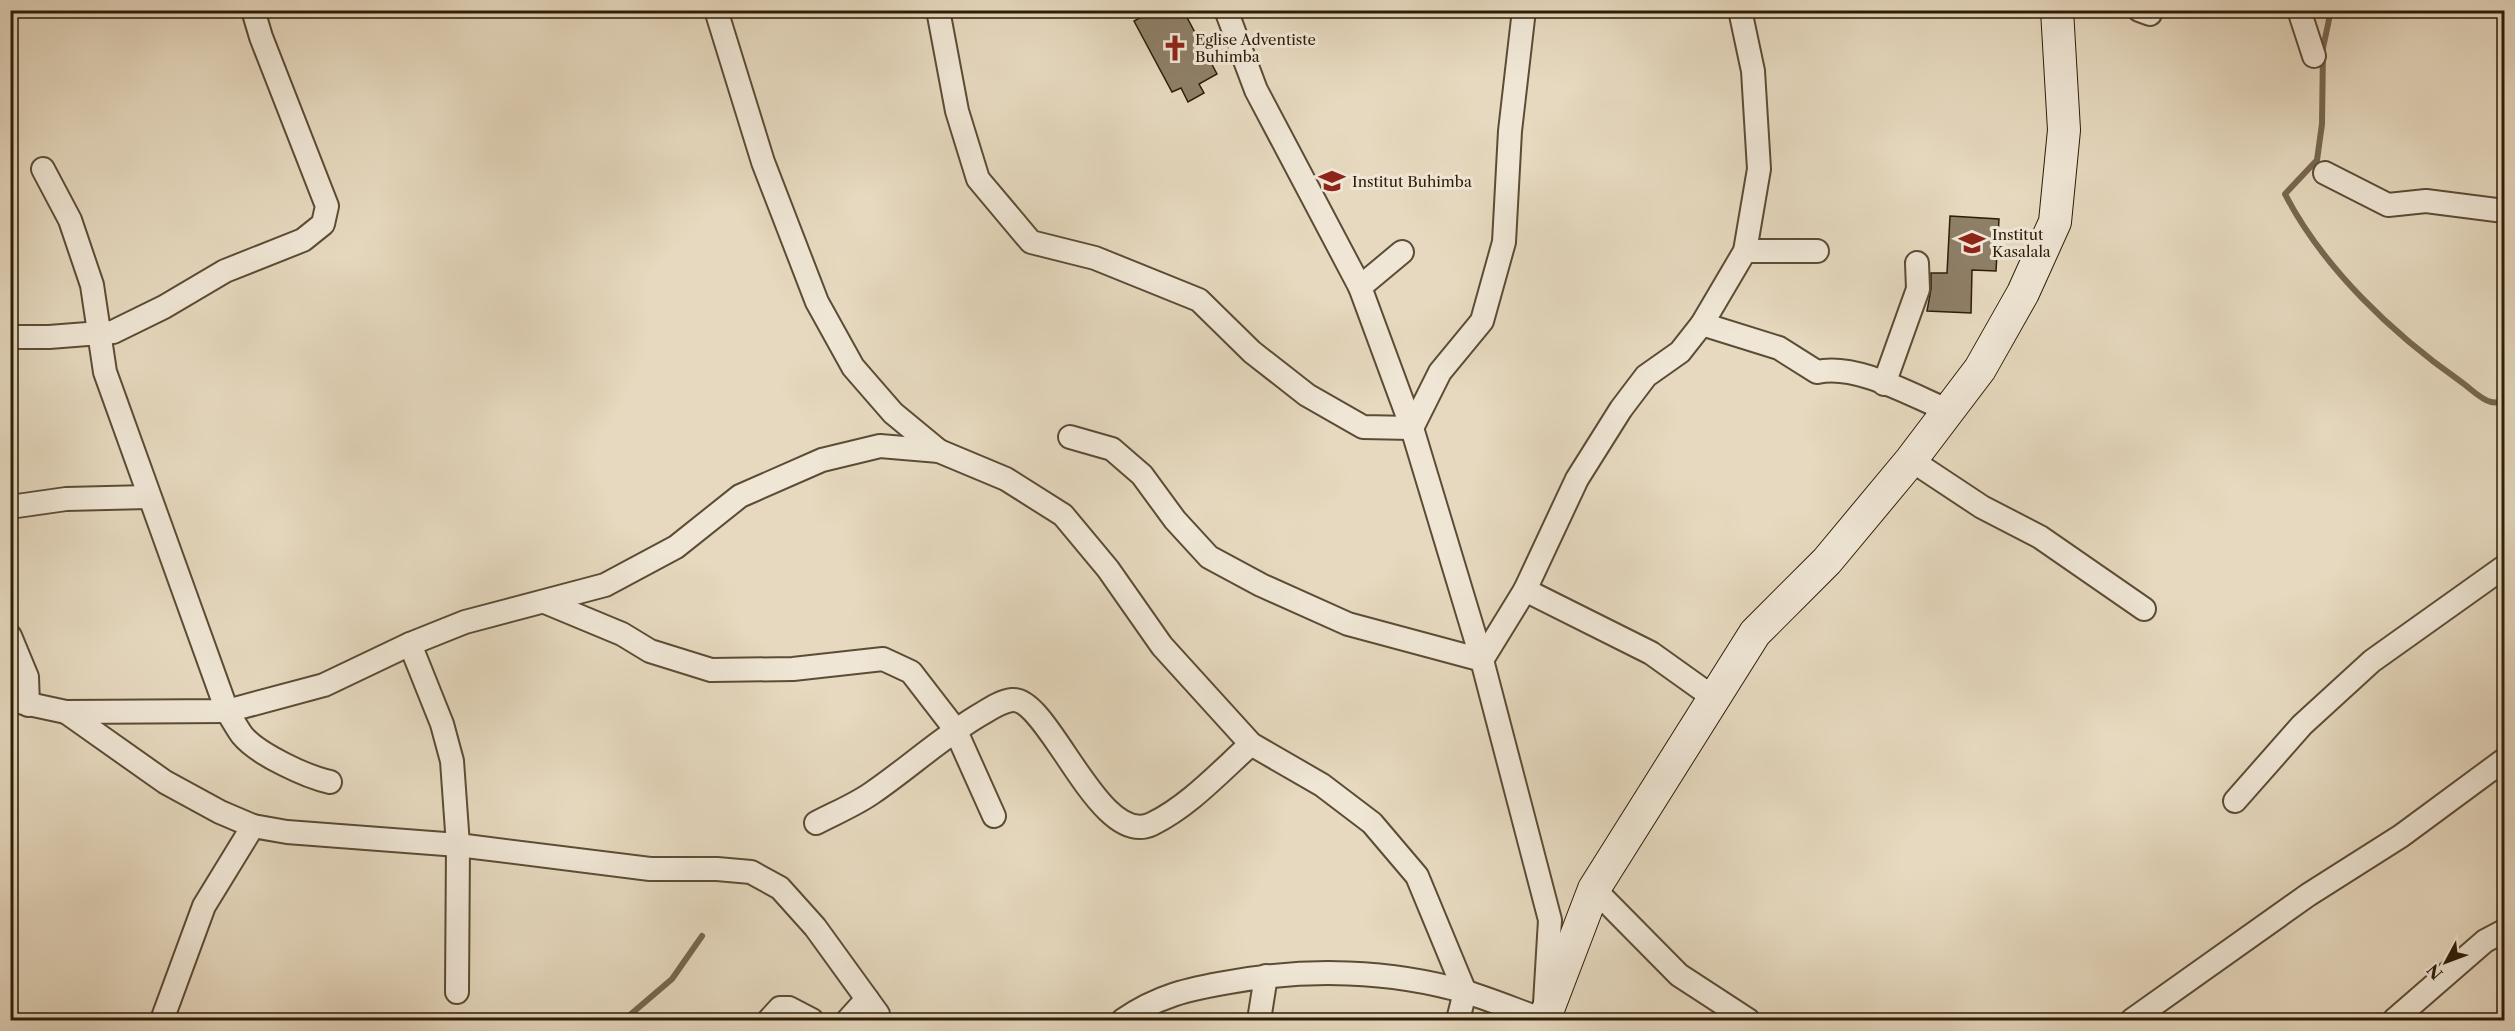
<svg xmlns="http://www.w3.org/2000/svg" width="2515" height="1031" font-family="'Libre Caslon Text',serif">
	<rect width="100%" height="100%" fill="#e6d9bf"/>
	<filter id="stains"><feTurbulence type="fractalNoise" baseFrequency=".00333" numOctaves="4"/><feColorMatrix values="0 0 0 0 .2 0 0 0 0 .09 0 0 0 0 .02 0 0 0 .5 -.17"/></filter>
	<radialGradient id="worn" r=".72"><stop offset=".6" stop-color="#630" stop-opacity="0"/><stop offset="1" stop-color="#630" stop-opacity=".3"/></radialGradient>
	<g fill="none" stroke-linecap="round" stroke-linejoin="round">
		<g stroke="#776750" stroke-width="6">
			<path d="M2331 10 2323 48 2322 124 2317 160 2285 194C2323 268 2393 334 2460 381 2469 387 2481 400 2491 402 2495 403 2500 402 2504 401"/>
			<path d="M624 1020 672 979 702 936"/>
		</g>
	</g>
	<g fill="#8e7f67" stroke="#2e1d07" stroke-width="1.5">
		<path d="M1154 10H1183L1217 74 1199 84 1204 93 1188 102 1181 88 1172 92 1134 21Z"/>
		<path d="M1950 216 1999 219 1996 271 1972 270 1971 313 1927 311 1931 289V273H1947Z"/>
	</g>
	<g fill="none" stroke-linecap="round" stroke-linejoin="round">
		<g stroke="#5c4c35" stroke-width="26">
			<g id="street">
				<path d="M716 10 763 162 817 302 853 367 893 413 939 451"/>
				<path d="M938 10 957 111 978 179 1031 242 1095 258 1199 300 1252 352 1307 395 1363 427 1412 428 1440 372 1482 321 1504 242 1510 131 1524 10"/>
				<path d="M2139 10 2150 14"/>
				<path d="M2299 10 2314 56"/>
				<path d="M43 169 70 220 92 285 105 372 227 711C232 719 237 728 242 735 257 754 307 777 330 782"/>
				<path d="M2325 173 2388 205 2426 201 2504 211"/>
				<path d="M1745 251H1817"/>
				<path d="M1360 287 1402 252"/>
				<path d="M1702 324 1779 348 1817 372C1856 363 1911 395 1947 410"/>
				<path d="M10 337H49L113 332 164 307 225 271 303 240 323 224 327 206 261 37 253 10"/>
				<path d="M1884 384 1918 289 1917 263"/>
				<path d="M1070 437 1112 449 1142 475 1175 520 1209 557 1261 585 1348 624 1482 660 1525 590 1577 479 1621 409 1646 376 1680 352 1702 324 1745 251 1759 169 1753 71 1740 10"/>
				<path d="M1911 460 1982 507 2040 537 2144 609"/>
				<path d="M10 507 66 499 148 497"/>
				<path d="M1525 590 1651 653 1714 698"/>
				<path d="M545 602 622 634 650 651 711 670 793 669 883 659 911 672 955 729 994 816"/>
				<path d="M10 636 27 677 28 705"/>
				<path d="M410 644 442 724 452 761 458 845 457 992"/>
				<path d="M10 700 66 712 227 711 324 685 410 644 465 622 605 585 676 547 740 496 822 460 880 446 939 451 1006 479 1063 515 1108 569 1162 646 1251 744 1322 785 1372 823 1417 876 1465 992 1458 1020"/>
				<path d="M66 712 165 782 220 812 253 826 287 832 458 845 650 869H717L751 872 780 888 815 927 878 1014"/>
				<path d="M2235 801 2302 725 2372 661 2504 567"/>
				<path d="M816 823C835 813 855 805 872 793 910 767 943 736 983 713 991 708 1002 701 1012 700 1049 696 1099 850 1152 824 1189 806 1221 771 1251 744"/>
				<path d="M1594 889 1679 975 1748 1020"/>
				<path d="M162 1020 204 906 253 826"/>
				<path d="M769 1020 780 1008H789L812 1020"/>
				<path d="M848 1020 867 999"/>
				<path d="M1123 1020C1158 996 1188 989 1230 982 1307 968 1390 970 1466 992 1492 1000 1518 1011 1544 1020L1550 920 1482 660 1412 428 1360 287 1256 90 1226 10"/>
				<path d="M1259 1020 1266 976"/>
				<path d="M2132 1020 2308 895 2401 836 2504 760"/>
				<path d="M2394 1020 2485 941 2504 931"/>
			</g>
		</g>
		<g stroke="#2e1d07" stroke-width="34">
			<path id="secondary" d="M1544 1020 1594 889 1755 633 1827 561 1911 460 1980 369 2023 293 2055 222 2064 130 2057 10"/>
		</g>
		<use href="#street" stroke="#efe6d5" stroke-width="22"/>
		<use href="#secondary" stroke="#efe6d5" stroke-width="32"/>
	</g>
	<defs>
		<g id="church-bare" transform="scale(2.07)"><path d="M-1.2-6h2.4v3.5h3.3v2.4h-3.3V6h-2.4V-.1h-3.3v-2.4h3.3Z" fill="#8f2418" stroke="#efe6d5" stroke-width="2.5" paint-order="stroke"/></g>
		<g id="school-bare" transform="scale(2.07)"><path d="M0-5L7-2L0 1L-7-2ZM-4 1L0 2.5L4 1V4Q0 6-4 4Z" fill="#8f2418" stroke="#efe6d5" stroke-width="2.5" paint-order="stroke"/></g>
	</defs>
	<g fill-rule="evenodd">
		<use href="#church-bare" x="1175" y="48"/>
		<use href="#school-bare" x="1332" y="181"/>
		<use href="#school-bare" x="1972" y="243"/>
	</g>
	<g text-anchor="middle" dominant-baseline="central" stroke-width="6" stroke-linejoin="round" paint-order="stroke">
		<g font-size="15" fill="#2e1d07" stroke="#efe6d5" text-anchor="start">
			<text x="1195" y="39">Eglise Adventiste<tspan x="1195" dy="17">Buhimba</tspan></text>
			<text x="1352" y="181">Institut Buhimba</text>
			<text x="1992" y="234">Institut<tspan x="1992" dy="17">Kasalala</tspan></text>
		</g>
	</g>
	<rect width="2515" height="1031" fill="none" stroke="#e6d9bf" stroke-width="36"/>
	<rect x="12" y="12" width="2491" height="1007" fill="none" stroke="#2e1d07" stroke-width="3"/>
	<rect x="18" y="18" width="2479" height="995" fill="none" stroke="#2e1d07" stroke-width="1.5"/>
	<g transform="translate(2446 962) rotate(229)" stroke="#efe6d5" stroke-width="4.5" paint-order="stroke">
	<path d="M0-4.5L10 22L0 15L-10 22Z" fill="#2e1d07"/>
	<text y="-9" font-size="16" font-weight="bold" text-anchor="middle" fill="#2e1d07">N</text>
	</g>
	<rect width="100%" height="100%" filter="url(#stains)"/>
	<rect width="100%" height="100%" fill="url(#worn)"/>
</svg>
